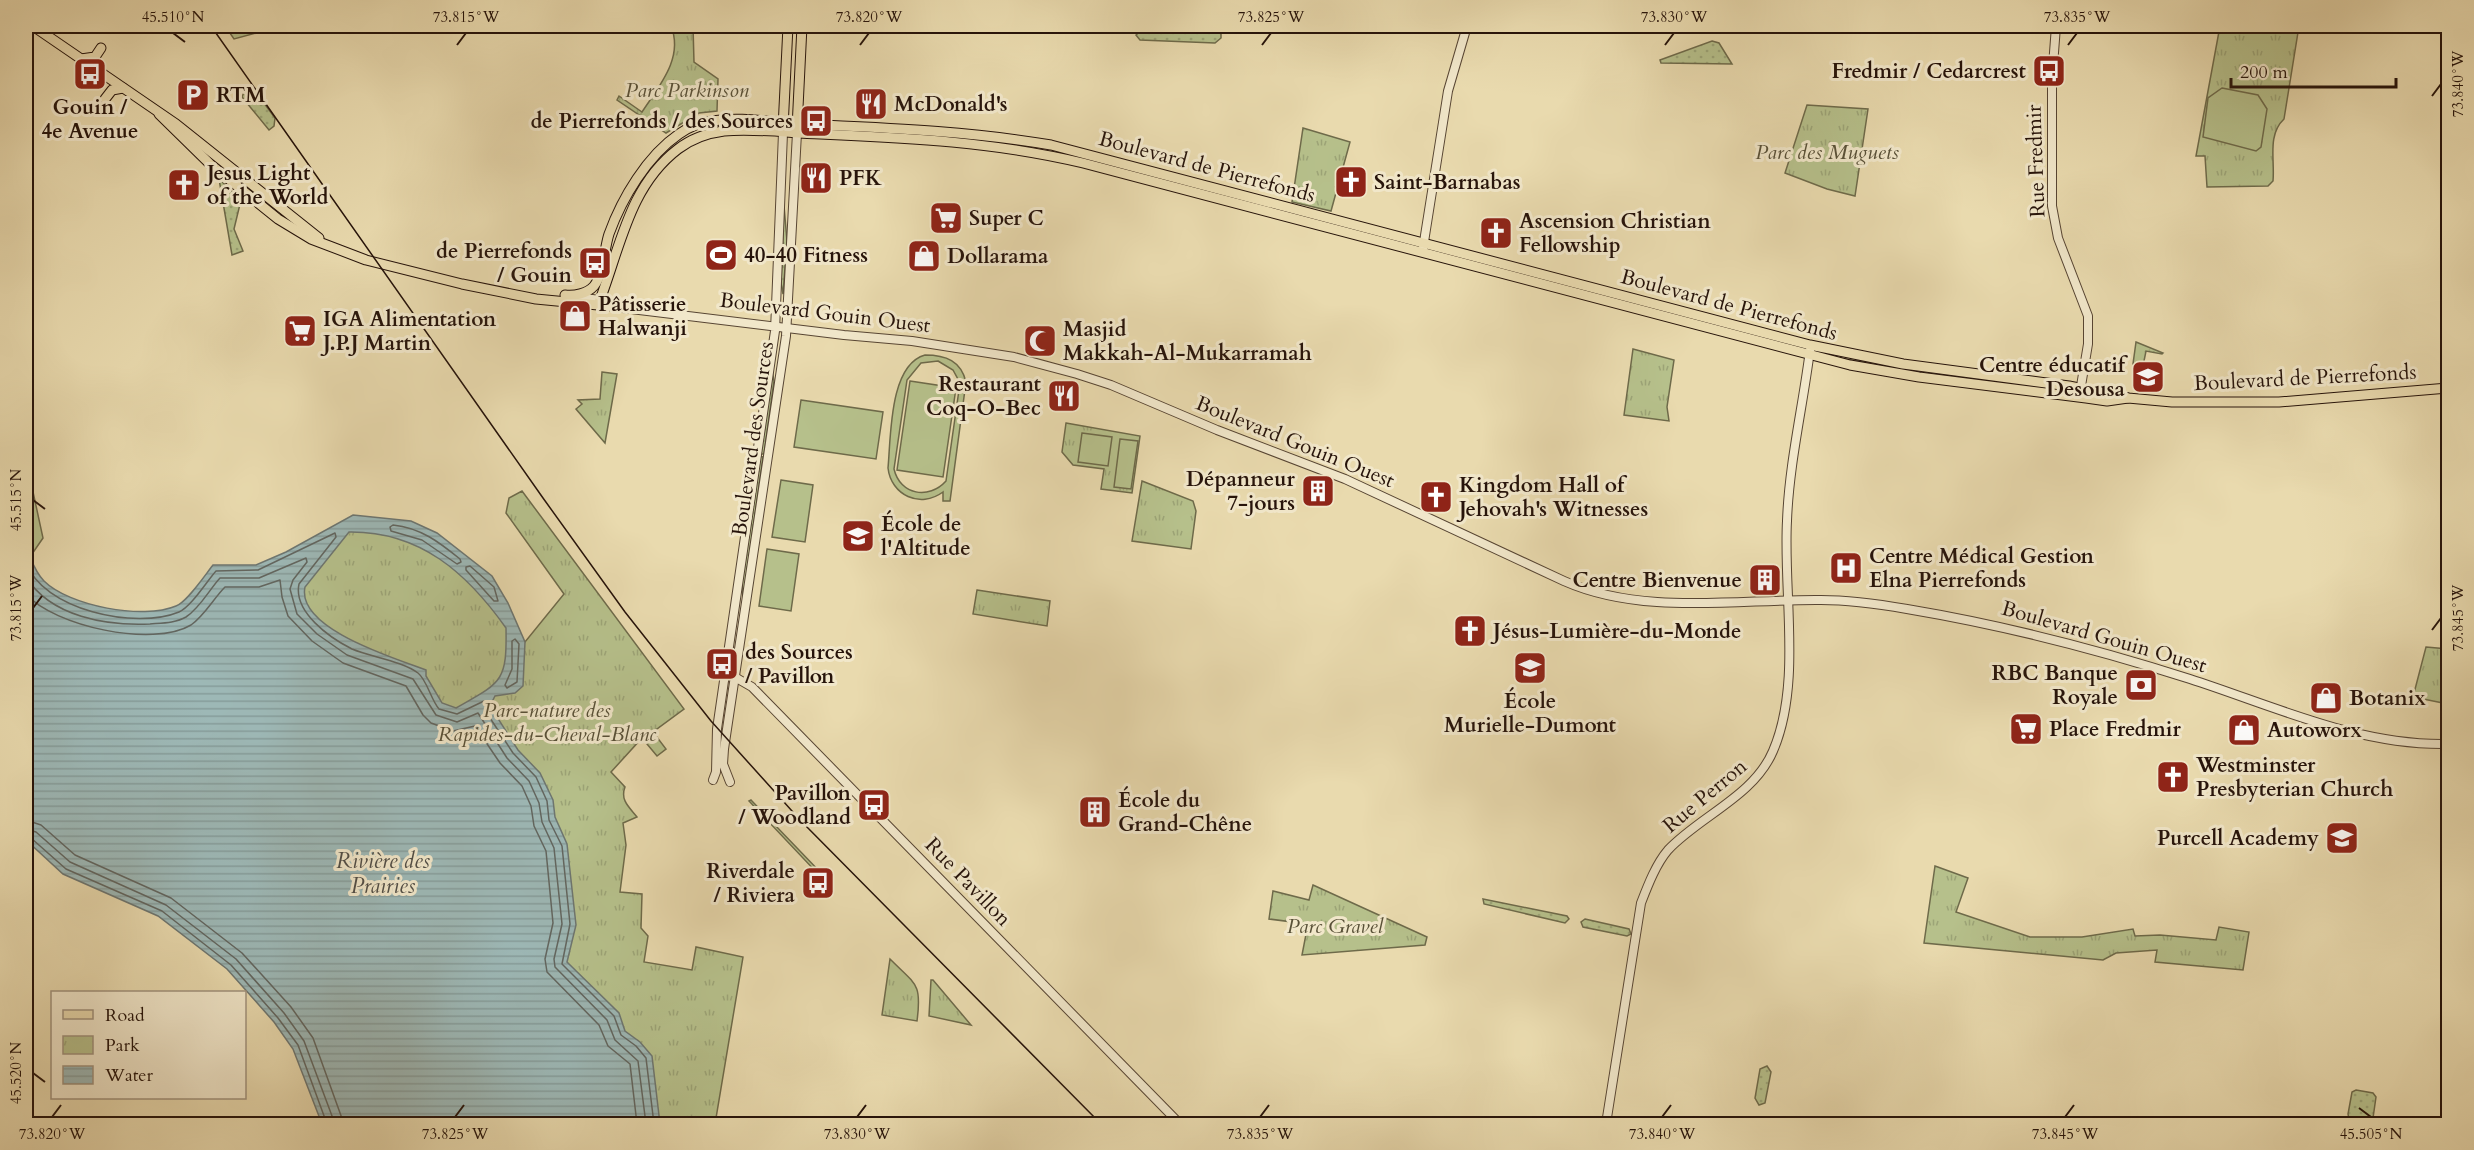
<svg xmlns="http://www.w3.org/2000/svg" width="2474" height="1150" font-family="Cardo,serif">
	<defs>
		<pattern id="grass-dots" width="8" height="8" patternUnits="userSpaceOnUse" patternTransform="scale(1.5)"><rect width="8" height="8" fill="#b6c08b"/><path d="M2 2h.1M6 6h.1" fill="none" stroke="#9ca477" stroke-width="1.8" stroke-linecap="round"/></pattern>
		<pattern id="park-tufts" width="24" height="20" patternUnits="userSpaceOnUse" patternTransform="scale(1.5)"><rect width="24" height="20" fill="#b6c08b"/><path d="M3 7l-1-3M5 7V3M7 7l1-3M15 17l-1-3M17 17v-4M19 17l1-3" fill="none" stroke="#9ca477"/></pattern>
		<pattern id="water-rules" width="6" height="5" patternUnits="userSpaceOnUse" patternTransform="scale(1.5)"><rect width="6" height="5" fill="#9db8b6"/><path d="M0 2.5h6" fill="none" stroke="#879d9b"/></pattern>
	</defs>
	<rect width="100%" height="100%" fill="#e9daae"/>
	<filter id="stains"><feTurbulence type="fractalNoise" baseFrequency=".00333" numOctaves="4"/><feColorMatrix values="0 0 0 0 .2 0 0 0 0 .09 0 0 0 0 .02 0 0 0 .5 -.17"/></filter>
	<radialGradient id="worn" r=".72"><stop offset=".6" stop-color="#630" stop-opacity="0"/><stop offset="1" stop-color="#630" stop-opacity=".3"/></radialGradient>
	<g fill="url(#grass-dots)" stroke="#6e6a4a" stroke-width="1.5">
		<path d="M1146 26C1169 25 1201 20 1221 34V38L1215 43 1140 40 1136 35Z"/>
		<path d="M1712 41 1719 43 1732 64 1661 63 1660 60Z"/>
		<path d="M253 88 275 118 274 126 269 130 242 97 244 92Z"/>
		<path d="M219 179 241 200 234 229 243 251 232 255Z"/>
		<path d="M784 206 787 241 783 294 781 283Z"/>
		<path d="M1838 358 2051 388 2030 387 1884 368Z"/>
		<path d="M772 370 774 381 764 454H760Z"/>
		<path d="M760 456 763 457 743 600 742 582Z"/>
		<path d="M751 800 822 874 820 876 749 801Z"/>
		<path d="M1483 899 1567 916 1569 919 1565 923 1484 904Z"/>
		<path d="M1585 919 1629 929 1631 934 1627 936 1583 927 1581 922Z"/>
		<path d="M1767 1066 1771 1072 1765 1103 1759 1105 1755 1098 1760 1069Z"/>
		<path d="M2356 1090 2373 1093 2376 1097 2373 1118 2368 1124H2350L2348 1114 2352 1092Z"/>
	</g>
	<g fill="url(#park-tufts)" stroke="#6e6a4a" stroke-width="1.5">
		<path d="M225 26H274L275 28 234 39Z"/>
		<path d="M671 26H693L694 62 718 79 717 111 699 113 666 133 617 100 619 96 642 112C659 86 684 58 671 26Z"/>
		<path d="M2220 26H2299L2284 119C2267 135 2275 160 2273 181L2268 186 2207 187 2205 156H2196Z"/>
		<path d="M1807 105 1868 109 1855 196 1827 189 1785 173Z"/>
		<path d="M1303 128 1350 142 1331 211 1292 202Z"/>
		<path d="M2136 342 2163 353 2162 354 2146 351 2143 366 2133 364Z"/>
		<path d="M1633 349 1674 360 1667 407 1669 421 1624 415Z"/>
		<path d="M602 372 617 374 605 443 576 409 582 404 578 400 600 399Z"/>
		<path d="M1066 423 1140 436 1132 493 1101 489 1104 469 1073 465 1062 452Z"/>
		<path d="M26 474 30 478 43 538 30 557 26 548Z"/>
		<path d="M1142 481 1193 501 1196 511 1191 549 1132 541Z"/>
		<path d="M522 491 684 709 653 732 666 749 657 756 642 738 611 772 625 787C620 800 629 807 637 817L623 823 626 845 620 892 642 894 641 928 648 936 644 962 692 970 696 947 743 957 715 1124H618L270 611 346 525 415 533 498 601 515 649 525 642 564 594 506 513 509 498Z"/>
		<path d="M977 590 1050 601 1047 626 973 614Z"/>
		<path d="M2426 647 2448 649V704L2413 697Z"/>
		<path d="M1935 866 1968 878 1956 912 2030 937H2082L2133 929 2135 936 2160 935 2216 940 2219 927 2249 932 2243 970 2155 962 2157 950 2116 953 2103 960 1924 943Z"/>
		<path d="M1313 885 1427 937 1425 945 1302 955 1308 924 1269 919 1273 891 1309 900Z"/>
		<path d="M890 959C916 985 922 983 917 1021L882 1015Z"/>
		<path d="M931 980H933L971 1025 929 1016Z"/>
	</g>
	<g fill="#b6c08b" stroke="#6e6a4a" stroke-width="1.5" fill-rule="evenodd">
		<path d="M2222 88 2258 95 2267 109 2261 147 2256 151 2203 137 2208 98Z"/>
		<path d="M925 355C946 355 961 361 966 382L950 501H943V492C920 509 891 495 888 468 891 437 889 365 925 355ZM938 361 953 370 960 383 946 481C929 500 900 495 894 469L907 380 921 363Z"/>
		<path d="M910 381 956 388 943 477 897 470Z"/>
		<path d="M801 400 883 412 876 459 794 447Z"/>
		<path d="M1082 433 1112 437 1108 466 1078 462Z"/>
		<path d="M1120 439 1138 441 1131 489 1114 487Z"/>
		<path d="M781 480 813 485 805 542 772 537Z"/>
		<path d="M767 549 799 554 791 611 759 606Z"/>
	</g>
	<path fill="url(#water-rules)" stroke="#6d7671" stroke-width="1.5" fill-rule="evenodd" d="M353 515 411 521 437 533 492 576 508 603 525 642 523 686 515 693 495 696 490 706 518 750 540 773 553 800 555 817 567 844 576 925 567 962 619 1013 625 1031 640 1042 652 1056 660 1124H322L293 1049 274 1022 227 969 158 916 63 874 26 840V548C31 559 35 572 44 581 69 606 143 620 176 606 187 602 205 575 213 565H256L286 552ZM349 532C420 531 467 573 506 628 507 682 502 682 456 708L442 703 426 676V670C397 659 296 629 305 587Z"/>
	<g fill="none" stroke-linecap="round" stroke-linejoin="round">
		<g stroke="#626660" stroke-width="1.5">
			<path d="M393 525C421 528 439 542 460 559L461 562 457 564 422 540 391 531 390 527Z"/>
			<path d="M26 562C42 610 136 630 179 612 191 607 207 581 216 571L258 570 335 533 336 537 299 584C293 612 330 638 352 649 371 657 402 661 418 673 427 680 431 700 439 709L457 714 484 701 490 718 513 753 536 777 547 801 549 820 562 846 570 924 562 964 614 1016 621 1035 636 1046 646 1058 654 1124"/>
			<path d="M470 566 494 587 498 601H494L466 570V567Z"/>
			<path d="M26 577C51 617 107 626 150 624 162 623 176 623 186 617 200 608 209 590 220 578H259L306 558 307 562 293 580 290 589 297 614 317 634 347 655 413 679 436 715 457 722 478 713 507 758 529 781 539 803 542 822 554 848 562 924 554 959 555 967 607 1020 615 1040 638 1061 646 1124"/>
			<path d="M26 594C54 626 153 648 191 625 204 616 214 598 225 587H259L280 580 282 597 288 616 312 641 343 663 406 686 423 715 431 723 453 731 475 726 500 763 522 786 531 806 534 826 546 851 553 923 545 959 547 972 599 1025 608 1046 630 1064 637 1124"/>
			<path d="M515 639 519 644 517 682 507 688 505 685 512 669V641Z"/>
			<path d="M26 820 41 825 75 855 171 898 242 953 291 1007 313 1038 344 1124"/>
			<path d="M26 829 36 832 70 862 166 905 236 959 284 1013 304 1041 335 1124"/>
			<path d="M26 836 31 838 66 869 162 911 231 965 278 1018 298 1045 327 1124"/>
		</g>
		<g stroke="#574533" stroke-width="10">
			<g id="minor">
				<path d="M2056 26 2052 79V206L2058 238 2088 316V344L2080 392"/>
				<path d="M1423 248 1448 91 1467 26"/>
				<path d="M573 296 605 301"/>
				<path d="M598 305 844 335 912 341 1014 357 1077 374 1111 385 1217 430 1345 479 1564 581C1643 616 1737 599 1821 600 1850 600 1878 604 1907 609 2002 625 2097 649 2190 679 2274 706 2358 746 2448 744"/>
				<path d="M733 676 752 687 1180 1124"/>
				<path d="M713 780 716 772 717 729 775 331 783 133"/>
				<path d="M730 782 723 764 724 749 786 336 797 133"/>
				<path d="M1606 1124 1641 903C1648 885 1656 864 1668 850 1700 816 1754 796 1773 751 1802 684 1783 593 1787 521 1789 464 1803 406 1810 350"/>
			</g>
		</g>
		<g stroke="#26130a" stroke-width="11">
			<g id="major">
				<path d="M33 26 176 124 319 238"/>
				<path d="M81 59 95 57 101 48"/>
				<path d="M105 99 112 90 123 88"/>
				<path d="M159 114 210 164 278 219 311 239 366 260 462 284 536 299 598 305C620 250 628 187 678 149 691 139 708 133 724 131 755 128 789 133 820 134 909 138 996 142 1083 163L1850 365 1919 377 2086 398 2107 401 2128 398"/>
				<path d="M783 128 788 26"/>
				<path d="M797 128 802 26"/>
				<path d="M565 295C574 296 587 294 594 286 604 273 604 249 609 234 622 198 647 156 679 134 689 127 700 122 712 121 742 116 773 123 803 124 886 128 969 131 1051 145L1810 345 1903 364 2069 386 2128 398 2172 402H2279L2448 388"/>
			</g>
		</g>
		<use href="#minor" stroke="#f1e7ca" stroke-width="8"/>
		<use href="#major" stroke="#e9daae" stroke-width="9"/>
		<path stroke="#26130a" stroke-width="1.5" d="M211 26 543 498 625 612 711 721 801 821 1101 1124"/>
	</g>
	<path fill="none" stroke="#26130a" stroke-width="2" d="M173 33 185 42M457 45 466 33M860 45 869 33M1262 45 1271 33M1665 45 1674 33M2068 45 2077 33M2432 96 2441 84M33 500 45 509M33 608 42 596M2432 630 2441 618M33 1073 45 1082M2359 1108 2371 1117M52 1117 61 1105M455 1117 464 1105M857 1117 866 1105M1260 1117 1269 1105M1662 1117 1671 1105M2065 1117 2074 1105"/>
	<defs>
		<g id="bus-square" transform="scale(1.725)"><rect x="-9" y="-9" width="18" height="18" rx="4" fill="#8f2418" stroke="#f1e7ca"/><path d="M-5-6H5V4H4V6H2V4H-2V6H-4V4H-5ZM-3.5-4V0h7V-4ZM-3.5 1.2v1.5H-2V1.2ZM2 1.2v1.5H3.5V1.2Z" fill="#fff"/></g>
		<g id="parking-square" transform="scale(1.725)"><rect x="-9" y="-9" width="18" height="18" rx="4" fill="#8f2418" stroke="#f1e7ca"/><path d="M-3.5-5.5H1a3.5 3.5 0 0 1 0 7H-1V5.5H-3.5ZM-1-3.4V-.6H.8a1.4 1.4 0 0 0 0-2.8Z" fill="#fff"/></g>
		<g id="restaurant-square" transform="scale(1.725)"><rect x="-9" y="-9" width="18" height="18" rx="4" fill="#8f2418" stroke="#f1e7ca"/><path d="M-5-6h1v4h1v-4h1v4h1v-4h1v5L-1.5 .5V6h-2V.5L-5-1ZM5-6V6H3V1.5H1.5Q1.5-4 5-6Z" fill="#fff"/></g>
		<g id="church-square" transform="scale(1.725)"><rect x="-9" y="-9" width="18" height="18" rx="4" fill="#8f2418" stroke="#f1e7ca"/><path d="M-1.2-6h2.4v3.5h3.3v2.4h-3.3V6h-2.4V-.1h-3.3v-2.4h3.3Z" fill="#fff"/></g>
		<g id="supermarket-square" transform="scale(1.725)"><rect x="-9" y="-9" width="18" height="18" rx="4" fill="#8f2418" stroke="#f1e7ca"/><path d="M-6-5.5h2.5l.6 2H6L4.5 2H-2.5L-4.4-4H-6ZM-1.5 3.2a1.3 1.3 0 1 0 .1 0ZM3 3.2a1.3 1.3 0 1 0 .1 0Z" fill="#fff"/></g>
		<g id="stadium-square" transform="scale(1.725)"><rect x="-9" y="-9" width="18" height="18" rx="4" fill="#8f2418" stroke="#f1e7ca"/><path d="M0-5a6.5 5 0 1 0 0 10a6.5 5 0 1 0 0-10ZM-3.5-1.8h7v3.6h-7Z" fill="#fff"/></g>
		<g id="shop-square" transform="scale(1.725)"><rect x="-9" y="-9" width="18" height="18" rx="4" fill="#8f2418" stroke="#f1e7ca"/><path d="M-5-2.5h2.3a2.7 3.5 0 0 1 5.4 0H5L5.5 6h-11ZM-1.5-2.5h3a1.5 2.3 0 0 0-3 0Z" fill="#fff"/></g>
		<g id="mosque-square" transform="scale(1.725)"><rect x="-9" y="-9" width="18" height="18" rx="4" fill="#8f2418" stroke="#f1e7ca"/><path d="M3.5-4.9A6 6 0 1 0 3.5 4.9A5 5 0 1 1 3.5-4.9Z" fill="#fff"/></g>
		<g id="school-square" transform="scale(1.725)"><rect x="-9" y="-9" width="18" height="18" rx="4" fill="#8f2418" stroke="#f1e7ca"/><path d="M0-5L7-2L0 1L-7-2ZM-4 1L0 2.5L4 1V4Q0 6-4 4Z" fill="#fff"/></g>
		<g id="building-square" transform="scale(1.725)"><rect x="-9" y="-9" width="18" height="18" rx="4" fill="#8f2418" stroke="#f1e7ca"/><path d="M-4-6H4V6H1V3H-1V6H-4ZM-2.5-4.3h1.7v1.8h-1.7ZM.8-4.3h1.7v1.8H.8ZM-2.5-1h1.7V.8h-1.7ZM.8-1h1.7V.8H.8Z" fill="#fff"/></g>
		<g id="hospital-square" transform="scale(1.725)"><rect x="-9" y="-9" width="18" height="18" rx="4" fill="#8f2418" stroke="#f1e7ca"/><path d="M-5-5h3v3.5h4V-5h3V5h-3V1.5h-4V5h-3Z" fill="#fff"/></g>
		<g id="bank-square" transform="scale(1.725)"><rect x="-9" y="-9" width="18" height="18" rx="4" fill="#8f2418" stroke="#f1e7ca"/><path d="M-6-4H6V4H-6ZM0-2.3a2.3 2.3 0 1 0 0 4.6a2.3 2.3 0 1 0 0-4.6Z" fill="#fff"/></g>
	</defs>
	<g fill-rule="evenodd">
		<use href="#bus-square" x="2049" y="71"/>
		<use href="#bus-square" x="90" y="74"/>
		<use href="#parking-square" x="193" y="95"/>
		<use href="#restaurant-square" x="871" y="104"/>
		<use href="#bus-square" x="816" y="121"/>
		<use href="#restaurant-square" x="816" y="178"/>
		<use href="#church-square" x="1351" y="182"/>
		<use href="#church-square" x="184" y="185"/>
		<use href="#supermarket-square" x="946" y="218"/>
		<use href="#church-square" x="1496" y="233"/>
		<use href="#stadium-square" x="721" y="255"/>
		<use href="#shop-square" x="924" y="256"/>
		<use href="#bus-square" x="595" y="263"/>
		<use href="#shop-square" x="575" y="316"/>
		<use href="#supermarket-square" x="300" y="331"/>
		<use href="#mosque-square" x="1040" y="341"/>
		<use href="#school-square" x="2148" y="377"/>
		<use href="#restaurant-square" x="1064" y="396"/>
		<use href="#building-square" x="1318" y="491"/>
		<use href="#church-square" x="1436" y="497"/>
		<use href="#school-square" x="858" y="536"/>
		<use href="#hospital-square" x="1846" y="568"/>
		<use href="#building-square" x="1765" y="580"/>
		<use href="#church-square" x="1470" y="631"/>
		<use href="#bus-square" x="722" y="664"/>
		<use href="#school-square" x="1530" y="668"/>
		<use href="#bank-square" x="2141" y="685"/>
		<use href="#shop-square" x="2326" y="698"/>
		<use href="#supermarket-square" x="2026" y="729"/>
		<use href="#shop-square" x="2244" y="730"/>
		<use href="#church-square" x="2173" y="777"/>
		<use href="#bus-square" x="874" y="805"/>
		<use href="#building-square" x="1095" y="812"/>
		<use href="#school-square" x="2342" y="838"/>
		<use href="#bus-square" x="818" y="883"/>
	</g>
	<g text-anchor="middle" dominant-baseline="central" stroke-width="6" stroke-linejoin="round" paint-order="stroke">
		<g font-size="21" font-weight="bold" fill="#26130a" stroke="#f1e7ca" text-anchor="start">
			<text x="2026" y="71" text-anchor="end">Fredmir / Cedarcrest</text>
			<text x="216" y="95">RTM</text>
			<text x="894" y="104">McDonald's</text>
			<text x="90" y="107" text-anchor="middle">Gouin /<tspan x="90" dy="24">4e Avenue</tspan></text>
			<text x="793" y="121" text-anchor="end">de Pierrefonds / des Sources</text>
			<text x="207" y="173">Jesus Light<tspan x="207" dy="24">of the World</tspan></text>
			<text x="839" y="178">PFK</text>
			<text x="1374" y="182">Saint-Barnabas</text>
			<text x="969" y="218">Super C</text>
			<text x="1519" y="221">Ascension Christian<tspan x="1519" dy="24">Fellowship</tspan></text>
			<text x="572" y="251" text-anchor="end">de Pierrefonds<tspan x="572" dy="24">/ Gouin</tspan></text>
			<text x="744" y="255">40-40 Fitness</text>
			<text x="947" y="256">Dollarama</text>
			<text x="598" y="304">Pâtisserie<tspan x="598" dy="24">Halwanji</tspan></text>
			<text x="323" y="319">IGA Alimentation<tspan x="323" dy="24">J.P.J Martin</tspan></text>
			<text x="1063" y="329">Masjid<tspan x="1063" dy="24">Makkah-Al-Mukarramah</tspan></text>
			<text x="2125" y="365" text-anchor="end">Centre éducatif<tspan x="2125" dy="24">Desousa</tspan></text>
			<text x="1041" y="384" text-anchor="end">Restaurant<tspan x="1041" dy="24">Coq-O-Bec</tspan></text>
			<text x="1295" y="479" text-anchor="end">Dépanneur<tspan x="1295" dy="24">7-jours</tspan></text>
			<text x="1459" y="485">Kingdom Hall of<tspan x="1459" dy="24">Jehovah's Witnesses</tspan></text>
			<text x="881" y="524">École de<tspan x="881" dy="24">l'Altitude</tspan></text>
			<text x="1869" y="556">Centre Médical Gestion<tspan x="1869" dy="24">Elna Pierrefonds</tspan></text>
			<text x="1742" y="580" text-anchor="end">Centre Bienvenue</text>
			<text x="1493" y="631">Jésus-Lumière-du-Monde</text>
			<text x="745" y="652">des Sources<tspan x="745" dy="24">/ Pavillon</tspan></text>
			<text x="2118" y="673" text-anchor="end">RBC Banque<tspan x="2118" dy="24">Royale</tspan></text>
			<text x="2349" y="698">Botanix</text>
			<text x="1530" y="701" text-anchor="middle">École<tspan x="1530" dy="24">Murielle-Dumont</tspan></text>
			<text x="2049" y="729">Place Fredmir</text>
			<text x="2267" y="730">Autoworx</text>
			<text x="2196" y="765">Westminster<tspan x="2196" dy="24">Presbyterian Church</tspan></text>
			<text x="851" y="793" text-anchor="end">Pavillon<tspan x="851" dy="24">/ Woodland</tspan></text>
			<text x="1118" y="800">École du<tspan x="1118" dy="24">Grand-Chêne</tspan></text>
			<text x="2319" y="838" text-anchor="end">Purcell Academy</text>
			<text x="795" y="871" text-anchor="end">Riverdale<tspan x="795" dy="24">/ Riviera</tspan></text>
		</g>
		<g font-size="21" font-style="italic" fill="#585037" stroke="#f1e7ca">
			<text x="687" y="90">Parc Parkinson</text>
			<text x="1827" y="152">Parc des Muguets</text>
			<text x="547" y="710">Parc-nature des<tspan x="547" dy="24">Rapides-du-Cheval-Blanc</tspan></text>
			<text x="1335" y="926">Parc Gravel</text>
		</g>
		<g font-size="21" fill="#26130a" stroke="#f1e7ca">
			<text transform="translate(2036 161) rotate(-92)">Rue Fredmir</text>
			<text transform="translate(1207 167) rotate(15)">Boulevard de Pierrefonds</text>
			<text transform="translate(1729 305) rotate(15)">Boulevard de Pierrefonds</text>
			<text transform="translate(825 313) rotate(7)">Boulevard Gouin Ouest</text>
			<text transform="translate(2305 378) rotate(-3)">Boulevard de Pierrefonds</text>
			<text transform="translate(753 439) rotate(-82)">Boulevard des Sources</text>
			<text transform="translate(1295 442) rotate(22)">Boulevard Gouin Ouest</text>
			<text transform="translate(2104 637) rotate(16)">Boulevard Gouin Ouest</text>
			<text transform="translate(1705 796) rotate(-40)">Rue Perron</text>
			<text transform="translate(968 882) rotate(46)">Rue Pavillon</text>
		</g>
		<g font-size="22" font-style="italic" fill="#504d46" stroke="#f1e7ca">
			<text x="383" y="861">Rivière des<tspan x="383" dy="25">Prairies</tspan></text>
		</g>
	</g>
	<rect width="2474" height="1150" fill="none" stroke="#e9daae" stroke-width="66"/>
	<rect x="51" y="991" width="195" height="108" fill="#f1e7ca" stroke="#a0927d" stroke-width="1.5"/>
	<rect x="63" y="1010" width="30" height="9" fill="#e9daae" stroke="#a0927d" stroke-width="1.5"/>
	<text x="105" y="1021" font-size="18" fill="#26130a">Road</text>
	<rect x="63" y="1036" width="30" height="18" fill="url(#park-tufts)" stroke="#a0927d" stroke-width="1.5"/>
	<text x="105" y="1051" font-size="18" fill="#26130a">Park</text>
	<rect x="63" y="1066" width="30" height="18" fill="url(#water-rules)" stroke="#a0927d" stroke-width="1.5"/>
	<text x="105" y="1081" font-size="18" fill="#26130a">Water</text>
	<path d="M2231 78v9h165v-9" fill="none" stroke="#26130a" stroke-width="3"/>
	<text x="2240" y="78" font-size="18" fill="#26130a" stroke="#f1e7ca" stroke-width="4.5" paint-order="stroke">200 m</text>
	<rect x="33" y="33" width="2408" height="1084" fill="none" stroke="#26130a" stroke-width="2"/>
	<g font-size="15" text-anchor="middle" fill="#26130a">
		<text x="173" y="22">45.510°N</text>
		<text x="466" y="22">73.815°W</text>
		<text x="869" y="22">73.820°W</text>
		<text x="1271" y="22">73.825°W</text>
		<text x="1674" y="22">73.830°W</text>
		<text x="2077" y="22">73.835°W</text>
		<text transform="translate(2458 84) rotate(-90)" y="5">73.840°W</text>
		<text transform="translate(16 500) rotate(-90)" y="5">45.515°N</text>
		<text transform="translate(16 608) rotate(-90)" y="5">73.815°W</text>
		<text transform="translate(2458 618) rotate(-90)" y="5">73.845°W</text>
		<text transform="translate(16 1073) rotate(-90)" y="5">45.520°N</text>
		<text x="52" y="1139">73.820°W</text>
		<text x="455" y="1139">73.825°W</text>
		<text x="857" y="1139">73.830°W</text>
		<text x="1260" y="1139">73.835°W</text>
		<text x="1662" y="1139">73.840°W</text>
		<text x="2065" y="1139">73.845°W</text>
		<text x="2371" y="1139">45.505°N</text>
	</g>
	<rect width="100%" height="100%" filter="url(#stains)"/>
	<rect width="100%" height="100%" fill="url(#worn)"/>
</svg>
